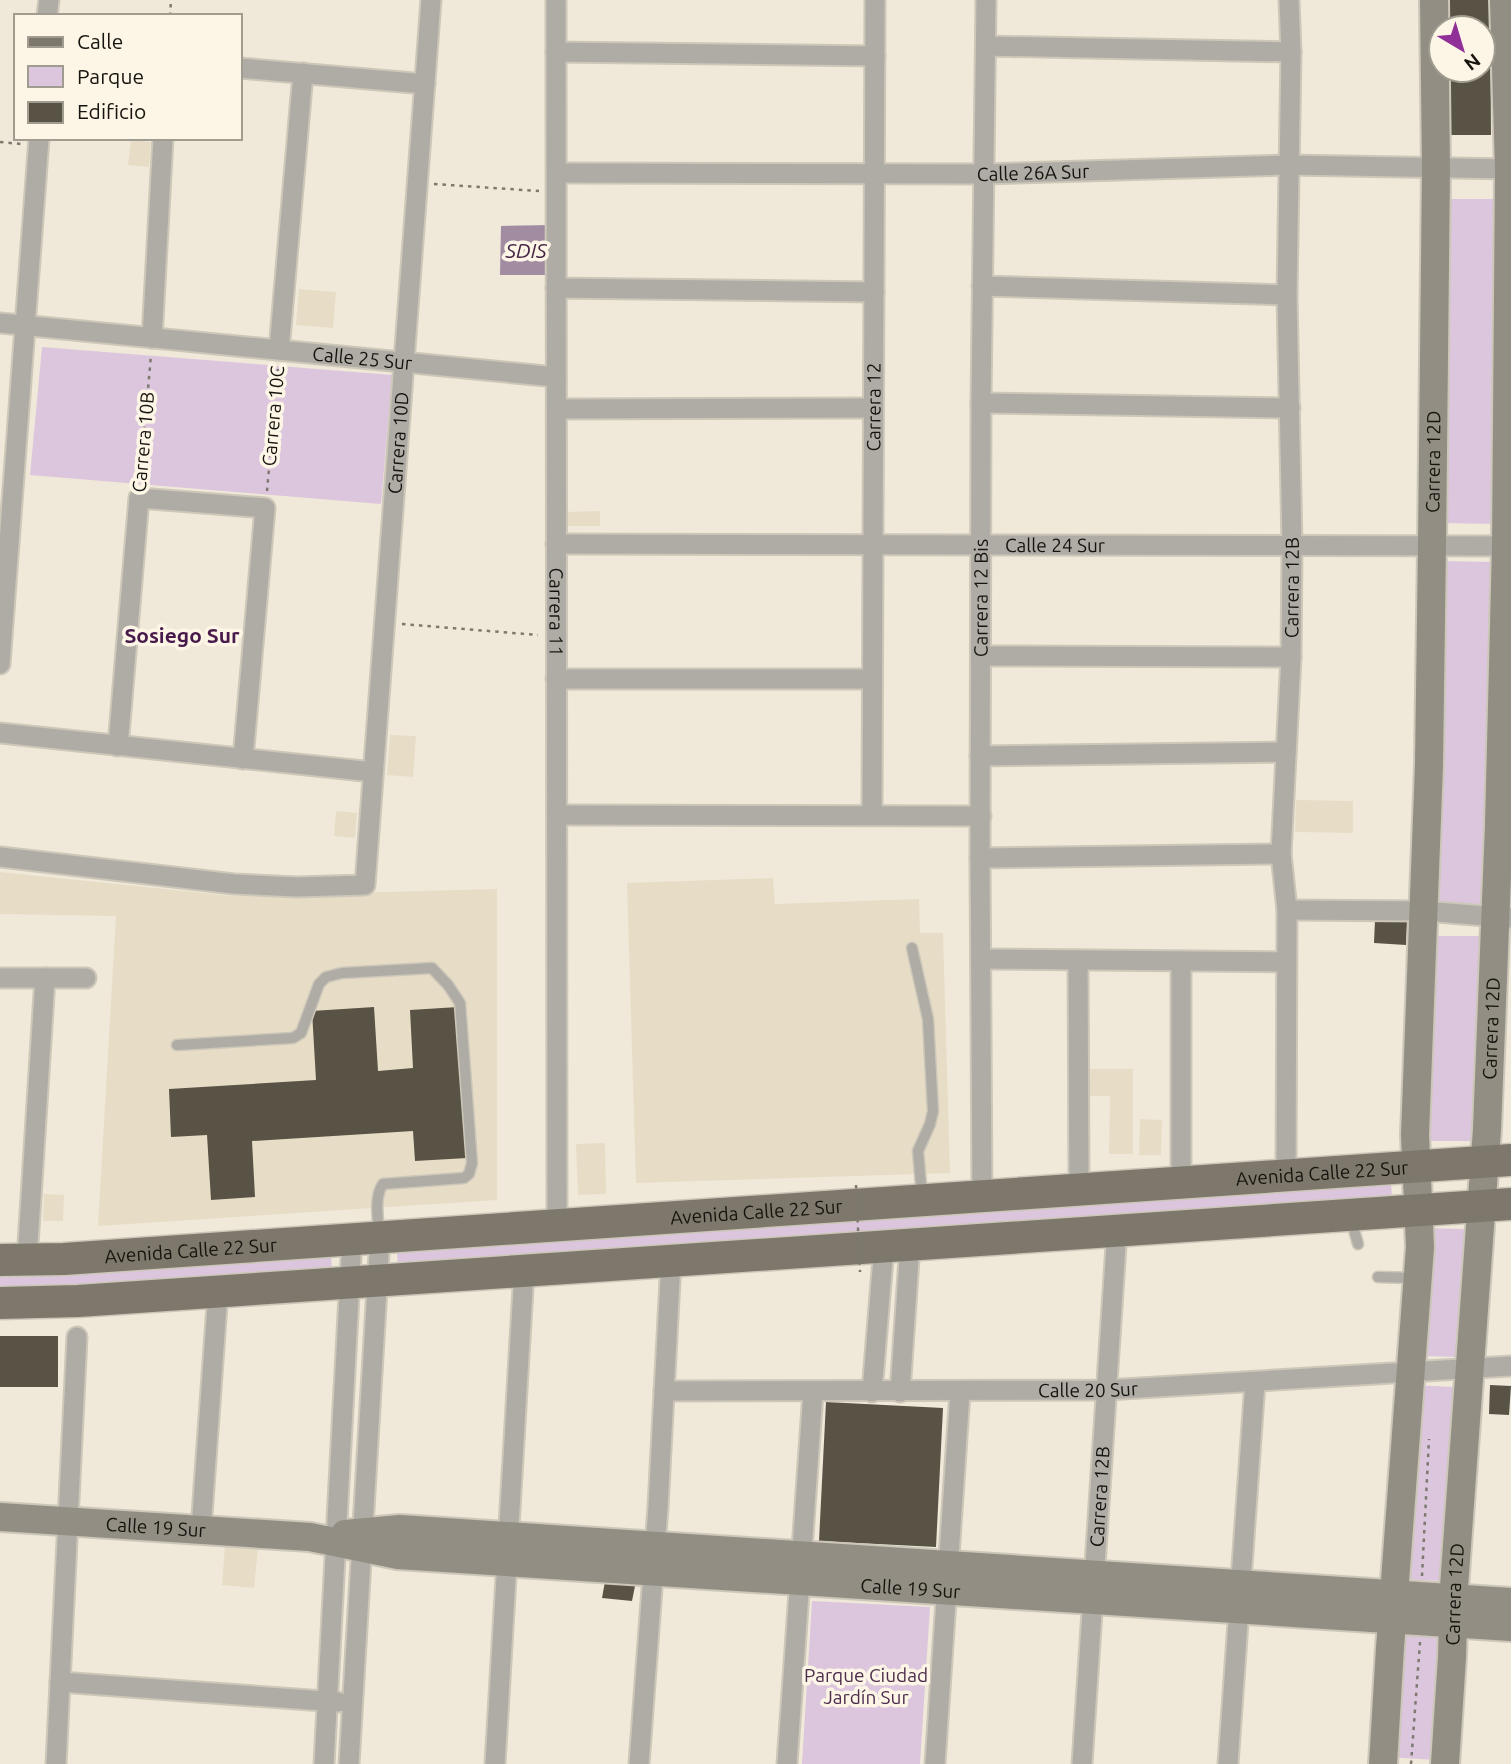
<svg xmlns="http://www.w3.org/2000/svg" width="1511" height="1764" font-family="Ubuntu,sans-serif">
	<rect width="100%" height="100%" fill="#f0e9d9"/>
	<g fill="#e7ddc6">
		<path d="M131 140 151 142 149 167 128 165Z"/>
		<path d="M299 289 336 292 333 328 296 325Z"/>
		<path d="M600 511V526H566L565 512Z"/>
		<path d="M390 735 416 736 413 777 387 775Z"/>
		<path d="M1296 800 1353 801V833L1295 832Z"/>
		<path d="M336 811 357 813 355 838 334 836Z"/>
		<path d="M0 872 233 896 497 889V1200L98 1226 116 916 0 914Z"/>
		<path d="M773 878 775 904 919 899 920 933H943L950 1173 636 1183 627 883Z"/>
		<path d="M1082 1069H1133V1154H1109L1110 1096H1081Z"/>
		<path d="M1140 1119 1162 1120 1161 1155H1139Z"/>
		<path d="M605 1143 606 1194 578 1195 576 1144Z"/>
		<path d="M44 1194 64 1195 63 1221H43Z"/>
		<path d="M225 1546 258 1549 254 1588 222 1585Z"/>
	</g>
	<g fill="#dcc6dd">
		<path d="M1442 199H1501L1496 524 1437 523Z"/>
		<path d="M42 347 392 375 381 504 30 475Z"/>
		<path d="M1437 561 1494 562 1495 910 1431 905Z"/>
		<path d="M1425 936H1481L1480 1141H1423Z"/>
		<path d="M1391 1181 1392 1200 398 1267 397 1253 503 1246 529 1240Z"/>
		<path d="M1424 1228 1464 1229 1460 1357 1419 1356Z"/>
		<path d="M331 1252 332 1272 149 1284 0 1289V1271Z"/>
		<path d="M1413 1385 1453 1387 1442 1581 1402 1579Z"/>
		<path d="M812 1601 930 1607 920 1764H802Z"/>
		<path d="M1393 1632 1443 1634 1436 1760 1386 1757Z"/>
	</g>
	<path fill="#a18ca2" d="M551 225V275H500L501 226Z"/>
	<g fill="#595346">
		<path d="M1442 0H1490L1491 135H1443L1442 70H1483V28H1442Z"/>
		<path d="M1375 920H1407L1406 945 1374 943Z"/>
		<path d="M374 1007 378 1071 413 1068 410 1010 458 1007 467 1158 415 1161 413 1131 252 1141 255 1197 211 1200 207 1135 171 1137 169 1089 316 1080 312 1011Z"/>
		<rect x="0" y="1336" width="58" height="51"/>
		<path d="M1490 1385 1511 1386 1509 1415 1489 1414Z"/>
		<path d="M826 1402 943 1408 936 1547 819 1541Z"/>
		<path d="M606 1576 636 1581 632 1601 602 1598Z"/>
	</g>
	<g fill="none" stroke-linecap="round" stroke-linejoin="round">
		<g stroke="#cdc7b9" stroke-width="13">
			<g id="lane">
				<path d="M912 948 928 1019 933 1111 930 1124 918 1151 922 1196"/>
				<path d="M177 1045 293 1038 301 1033 319 984 326 977 342 973 432 968 448 985 460 1003 472 1163 469 1174 464 1178 383 1184C374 1197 378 1217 379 1233"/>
				<path d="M1354 1217V1230L1358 1244"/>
				<path d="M1378 1277 1414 1278"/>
			</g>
		</g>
		<g stroke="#cdc7b9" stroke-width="23">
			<g id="street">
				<path id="s1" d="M556 0 557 1225"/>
				<path d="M47 16 49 0"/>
				<path d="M986 46 1291 52"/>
				<path d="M556 52 875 56"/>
				<path d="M240 68 425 84"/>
				<path id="s2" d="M557 173 983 174 1290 165 1511 169"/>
				<path d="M982 286 1287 295"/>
				<path d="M556 288 874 292"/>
				<path id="s3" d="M0 323 556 377"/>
				<path d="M152 338 163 138"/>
				<path d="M279 350 303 73"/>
				<path d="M981 403 1290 408"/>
				<path d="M557 409 873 408"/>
				<path id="s4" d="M556 544 1511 546"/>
				<path d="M981 656 1291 657"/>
				<path d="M0 664 39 138"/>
				<path d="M556 679H872"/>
				<path d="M0 733 373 772"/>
				<path d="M118 746 139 498 265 508 243 759"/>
				<path d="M980 756 1286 752"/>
				<path d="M557 815 981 816"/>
				<path id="s5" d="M872 815 875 0"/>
				<path id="s6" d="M0 857 234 884 297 887 365 885 431 0"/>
				<path d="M980 858 1281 854"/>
				<path d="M1287 910 1424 911 1511 918"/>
				<path d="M981 959 1286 962"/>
				<path d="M1078 960 1079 1189"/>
				<path d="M1181 961V1182"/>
				<path d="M0 978H86"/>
				<path id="s7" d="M1286 1175 1287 910 1281 854 1291 657 1292 545 1287 295 1291 52 1289 0"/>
				<path id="s8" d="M982 1196 980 858 981 403 986 0"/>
				<path d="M27 1260 45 978"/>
				<path id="s9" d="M664 1391 1106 1390 1511 1366"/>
				<path d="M872 1392 884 1246"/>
				<path d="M900 1392 910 1244"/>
				<path d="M201 1529 218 1291"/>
				<path d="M60 1682 338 1702"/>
				<path d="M56 1764 77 1337"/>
				<path d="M324 1764 352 1239"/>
				<path d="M349 1764 380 1237"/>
				<path d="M495 1764 524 1271"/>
				<path d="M639 1764 658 1507 671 1261"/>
				<path d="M787 1764 813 1392"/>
				<path d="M935 1764 960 1392"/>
				<path id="s10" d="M1082 1764 1117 1230"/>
				<path d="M1228 1764 1255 1382"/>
			</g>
		</g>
		<g stroke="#cdc7b9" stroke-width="32">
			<g id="secondary">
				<path id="s11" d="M0 1517 310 1537 398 1555 1511 1627"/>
				<path d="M345 1534 400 1529 1511 1602"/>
				<path id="s12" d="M1383 1764 1390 1648 1420 1247 1415 1135 1429 765 1432 545 1436 168 1434 0"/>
				<path id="s13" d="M1445 1764 1452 1657 1454 1587 1487 1129 1499 825 1506 546 1509 169 1504 0"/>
			</g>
		</g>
		<g stroke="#cdc7b9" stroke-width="35">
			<g id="primary">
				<path id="s14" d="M0 1260 64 1259 1511 1160"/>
				<path d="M0 1303 78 1301 1511 1204"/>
			</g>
		</g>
		<g stroke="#7e796f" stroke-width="2.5" stroke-dasharray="3.5 5" stroke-linecap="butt">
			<path d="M170 16 171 0"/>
			<path d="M0 142 21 144"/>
			<path d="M434 184 539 191"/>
			<path d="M140 481 151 355"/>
			<path d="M267 491 278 369"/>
			<path d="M402 624 538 635"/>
			<path d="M1422 1576 1429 1439"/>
			<path d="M1411 1764 1420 1642"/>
		</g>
		<use href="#lane" stroke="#afaca5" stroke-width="10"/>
		<use href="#street" stroke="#afaca5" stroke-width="19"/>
		<use href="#secondary" stroke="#928e84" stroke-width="28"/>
		<use href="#primary" stroke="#7e786c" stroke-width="32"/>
		<path stroke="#7e796f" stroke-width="2.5" stroke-dasharray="3.5 5" stroke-linecap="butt" d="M856 1185 860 1272"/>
	</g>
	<g text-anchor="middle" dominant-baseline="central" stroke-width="7" stroke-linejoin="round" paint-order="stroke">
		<g font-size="19" fill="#16140e" stroke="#fdf6e6">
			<text stroke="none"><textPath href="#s2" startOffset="476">Calle 26A Sur</textPath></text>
			<text stroke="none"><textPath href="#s3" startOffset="364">Calle 25 Sur</textPath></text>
			<text stroke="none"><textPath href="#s5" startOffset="408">Carrera 12</textPath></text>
			<text transform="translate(273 416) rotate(-85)">Carrera 10C</text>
			<text transform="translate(143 442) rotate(-85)">Carrera 10B</text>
			<text stroke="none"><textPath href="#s6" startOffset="810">Carrera 10D</textPath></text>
			<text stroke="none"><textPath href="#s12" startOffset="1304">Carrera 12D</textPath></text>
			<text stroke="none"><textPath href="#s4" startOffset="499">Calle 24 Sur</textPath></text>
			<text stroke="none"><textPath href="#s7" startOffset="588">Carrera 12B</textPath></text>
			<text stroke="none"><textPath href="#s8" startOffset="598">Carrera 12 Bis</textPath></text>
			<text stroke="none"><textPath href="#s1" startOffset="612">Carrera 11</textPath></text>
			<text stroke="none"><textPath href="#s13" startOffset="737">Carrera 12D</textPath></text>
			<text stroke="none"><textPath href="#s14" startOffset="1325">Avenida Calle 22 Sur</textPath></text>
			<text stroke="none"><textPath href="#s14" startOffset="758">Avenida Calle 22 Sur</textPath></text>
			<text stroke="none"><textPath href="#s14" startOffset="191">Avenida Calle 22 Sur</textPath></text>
			<text stroke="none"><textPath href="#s9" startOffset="424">Calle 20 Sur</textPath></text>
			<text stroke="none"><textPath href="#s10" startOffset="268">Carrera 12B</textPath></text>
			<text stroke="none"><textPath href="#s11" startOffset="156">Calle 19 Sur</textPath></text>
			<text stroke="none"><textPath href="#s11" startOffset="914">Calle 19 Sur</textPath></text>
			<text stroke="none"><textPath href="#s13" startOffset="170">Carrera 12D</textPath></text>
		</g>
		<g font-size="19" fill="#4c2d4e" stroke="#fdf6e6">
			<text x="866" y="1675">Parque Ciudad<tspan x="866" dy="22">Jardín Sur</tspan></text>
		</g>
		<g font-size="21" font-style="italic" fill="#442546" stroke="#fdf6e6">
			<text x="526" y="250">SDIS</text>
		</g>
		<g font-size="21" font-weight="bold" fill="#48194b" stroke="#fdf6e6">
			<text x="182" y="635">Sosiego Sur</text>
		</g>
	</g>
	<rect x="14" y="14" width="228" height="126" fill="#fdf6e6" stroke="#a19c90" stroke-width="2"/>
	<rect x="28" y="37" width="35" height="10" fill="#7e786c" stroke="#a19c90" stroke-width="2"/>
	<text x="77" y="49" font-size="21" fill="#16140e">Calle</text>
	<rect x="28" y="66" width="35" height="21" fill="#dcc6dd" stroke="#a19c90" stroke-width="2"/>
	<text x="77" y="84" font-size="21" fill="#16140e">Parque</text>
	<rect x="28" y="102" width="35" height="21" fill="#595346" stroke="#a19c90" stroke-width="2"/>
	<text x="77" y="119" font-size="21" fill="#16140e">Edificio</text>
	<g transform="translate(1462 49) rotate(142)"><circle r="33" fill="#fdf6e6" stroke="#a19c90" stroke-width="2"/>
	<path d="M0-5L12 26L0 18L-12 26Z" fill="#902f97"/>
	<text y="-10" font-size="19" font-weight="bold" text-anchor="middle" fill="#16140e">N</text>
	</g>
</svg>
